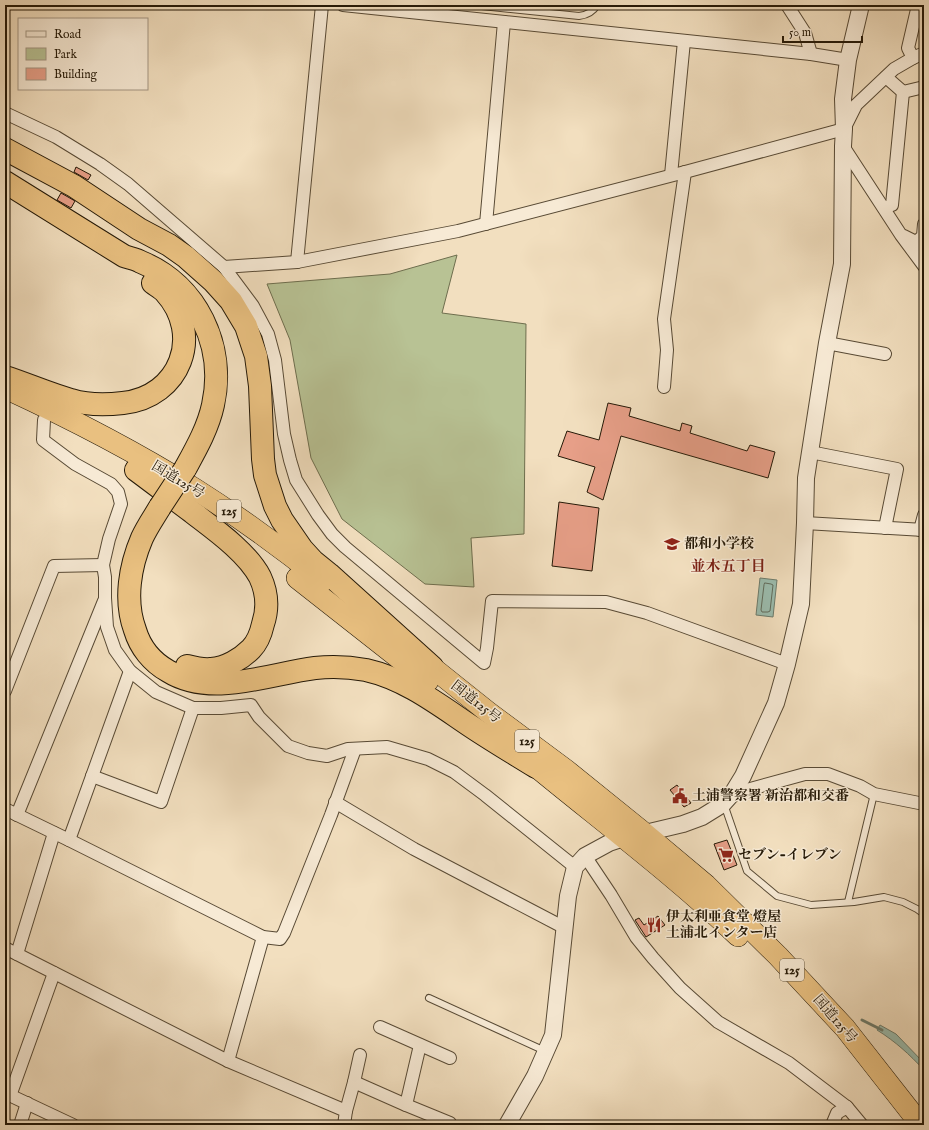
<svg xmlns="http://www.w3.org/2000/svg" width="929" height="1130" font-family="'IM FELL English','Noto Serif JP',serif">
	<rect width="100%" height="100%" fill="#f2dfbf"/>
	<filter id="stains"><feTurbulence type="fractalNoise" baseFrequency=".005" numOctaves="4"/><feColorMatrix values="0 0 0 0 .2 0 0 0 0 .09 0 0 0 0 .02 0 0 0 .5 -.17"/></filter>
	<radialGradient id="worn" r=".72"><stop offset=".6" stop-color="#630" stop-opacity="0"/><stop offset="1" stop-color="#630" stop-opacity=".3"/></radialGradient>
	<path fill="#b8c294" stroke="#6e6e4e" d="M457 255 442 313 526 324 524 534 471 538 474 587 425 584 342 519 311 458 290 340 267 284 390 274Z"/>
	<g fill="#9bbdaf" stroke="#6c7b6c">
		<path d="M760 578 777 580 773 617 756 615Z"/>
		<path d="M880 1025 896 1034 924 1063V1070C909 1054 896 1042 877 1030Z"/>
	</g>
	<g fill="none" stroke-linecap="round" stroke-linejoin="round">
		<path stroke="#606b5b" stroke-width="1" d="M765 583 771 584 773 585 770 611 768 612H762L761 610 764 585Z"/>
		<path stroke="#6c7b6c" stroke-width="3" d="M862 1020 882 1030"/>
	</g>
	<g fill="#e79f88" stroke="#251907">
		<path d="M76 167 91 175 88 180 74 172Z"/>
		<path d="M61 193 75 201 71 208 57 200Z"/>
		<path d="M608 403 631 408 629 416 680 431 682 423 692 426 690 433 747 451 750 445 775 452 768 478 621 436 603 500 587 492 595 467 558 456 567 431 599 440Z"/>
		<path d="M559 502 599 508 592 571 552 566Z"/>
		<path d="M677 785 691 803 684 807 670 790Z"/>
		<path d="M727 840 737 865 724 870 714 844Z"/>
		<path d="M658 916 665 925 646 937 635 920 639 918 644 925Z"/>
	</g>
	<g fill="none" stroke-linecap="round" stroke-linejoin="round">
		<g stroke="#584a35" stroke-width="8">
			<g id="service">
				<path d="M472 5 579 16C587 15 593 12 597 5"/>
				<path d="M724 804 747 871 777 896 811 905 854 902 884 897 903 902 917 909 924 914"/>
				<path d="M848 902 874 794"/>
				<path d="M429 998 545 1051"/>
			</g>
		</g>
		<g stroke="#584a35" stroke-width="14">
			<g id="minor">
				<path d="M343 5 811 54 848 60"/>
				<path d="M787 5 805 33 811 54"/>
				<path d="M913 58 908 48 918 5"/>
				<path d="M886 77 903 92 924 87"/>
				<path d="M5 113 56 137 100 164 128 184 224 267 253 306 268 334 275 360 284 434 290 460 296 480 318 515 332 534 345 547 484 663 487 648 492 601 606 602 647 613 787 664"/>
				<path d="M843 146 901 235 924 266"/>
				<path d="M671 175 684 41"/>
				<path d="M884 208 892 205 903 92"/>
				<path d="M486 224 504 22"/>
				<path d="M904 236 924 246"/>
				<path d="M916 242 923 236 924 224"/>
				<path d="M297 262 322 5"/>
				<path d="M224 267 297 262 458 231 685 172 844 129 856 105 894 69 913 58 924 53"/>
				<path d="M827 343 885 354"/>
				<path d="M664 387 667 350 664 319 685 172"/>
				<path d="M44 420 43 440 75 464 111 484 118 492 121 504 109 539 103 565 105 577V598L107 627 115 650 130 671 156 692 193 708H221L251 705 259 717 288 746 308 753 327 756 348 749 387 747 428 759 454 772 485 795 575 867"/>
				<path d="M810 452 897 469 885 528"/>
				<path d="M805 523 924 530"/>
				<path d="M920 530 924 515"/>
				<path d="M5 691 54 566 103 565"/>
				<path d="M92 776 161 802 193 708"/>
				<path d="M732 794 805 774H828L860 786 874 794 924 804"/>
				<path d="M335 802 414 849 565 928"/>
				<path d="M5 809 69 840 263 937 280 939 284 933 331 815 355 749"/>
				<path d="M17 815 104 601"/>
				<path d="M69 840 130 671"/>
				<path d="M585 856 611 895 636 937 653 958 680 988 718 1022 789 1063 847 1107"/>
				<path d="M5 948 228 1061 346 1111 344 1125"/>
				<path d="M17 954 54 833"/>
				<path d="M380 1027 450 1058"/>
				<path d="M228 1061 263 937"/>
				<path d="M354 1082 360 1055"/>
				<path d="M5 1093 73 1125"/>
				<path d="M10 1096 54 973"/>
				<path d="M406 1105 420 1045"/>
				<path d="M346 1111 354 1082 406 1105 450 1123"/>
				<path d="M20 1125 27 1103"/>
				<path d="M832 1125 837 1113 847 1107 862 1125"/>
			</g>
		</g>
		<g stroke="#584a35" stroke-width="18">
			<path id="tertiary" d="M507 1125 535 1076 553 1035 568 896 575 867 585 856 609 843 624 838 683 824 702 817 723 804 732 794 743 776 776 703 787 664 801 604 805 523 806 478 827 343 842 264 843 146 844 129 843 99 848 60 861 5"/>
		</g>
		<g stroke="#251907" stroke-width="22">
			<g id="trunk">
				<path d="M5 388C70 418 134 451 195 489 239 517 282 548 323 581"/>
				<path d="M297 578 428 681"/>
				<path d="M418 656 488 712 566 770 644 833 706 885 778 956 845 1028 921 1125"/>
				<path d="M523 756C595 816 671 872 738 936"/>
			</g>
		</g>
		<g stroke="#251907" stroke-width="24">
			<g id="motorway">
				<path d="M5 149 74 186 139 229 169 245 186 257 213 281 231 301 246 326 256 356 260 386 263 459 265 475 275 506 282 520 302 549 313 561 329 574 432 667"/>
				<path d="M5 182 124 256C129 258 136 259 141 262 197 285 226 346 213 405 208 428 196 449 185 469"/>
				<path d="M5 377C27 384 49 394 71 400 87 405 106 405 123 403 180 397 204 335 165 292 162 289 157 286 153 283"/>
				<path d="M136 470C155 484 173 498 192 512 214 529 247 552 260 577 267 592 268 609 263 624 261 633 257 643 251 649 241 659 226 668 211 669 203 670 195 668 187 666"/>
				<path d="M160 507C154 517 147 527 142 538 130 566 124 600 135 630 140 647 152 662 168 671 211 698 268 674 315 668 332 666 350 667 366 670 406 679 439 705 472 727 493 741 515 754 536 767"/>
			</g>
		</g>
		<use href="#service" stroke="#f7ead5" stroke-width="6"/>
		<use href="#minor" stroke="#f7ead5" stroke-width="12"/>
		<use href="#tertiary" stroke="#f7ead5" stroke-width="16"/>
		<use href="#trunk" stroke="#e9c080" stroke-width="21"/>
		<use href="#motorway" stroke="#e9c080" stroke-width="22"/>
		<g stroke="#251907" stroke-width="24" stroke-linecap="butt">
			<path id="motorway-bridge" d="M160 507 185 469"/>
		</g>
		<use href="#motorway-bridge" stroke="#e9c080" stroke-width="22"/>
	</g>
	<defs>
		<g id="school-bare" transform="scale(1.2)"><path d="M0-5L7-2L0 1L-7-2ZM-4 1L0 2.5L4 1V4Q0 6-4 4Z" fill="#8f2418" stroke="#f7ead5" stroke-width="2.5" paint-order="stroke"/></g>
		<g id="civic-bare" transform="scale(1.2)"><path d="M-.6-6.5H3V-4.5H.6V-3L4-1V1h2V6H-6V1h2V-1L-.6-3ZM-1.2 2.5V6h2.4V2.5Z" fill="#8f2418" stroke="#f7ead5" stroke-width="2.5" paint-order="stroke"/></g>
		<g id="supermarket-bare" transform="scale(1.2)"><path d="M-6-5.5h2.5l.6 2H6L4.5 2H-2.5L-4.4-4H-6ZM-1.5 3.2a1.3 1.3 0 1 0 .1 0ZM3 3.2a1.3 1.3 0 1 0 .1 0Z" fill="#8f2418" stroke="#f7ead5" stroke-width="2.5" paint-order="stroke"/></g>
		<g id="restaurant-bare" transform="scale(1.2)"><path d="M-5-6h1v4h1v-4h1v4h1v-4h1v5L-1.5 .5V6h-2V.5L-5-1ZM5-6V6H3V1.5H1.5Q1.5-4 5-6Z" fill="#8f2418" stroke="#f7ead5" stroke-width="2.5" paint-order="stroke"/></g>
	</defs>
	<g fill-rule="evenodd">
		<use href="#school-bare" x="672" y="544"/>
		<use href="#civic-bare" x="680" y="796"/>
		<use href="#supermarket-bare" x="726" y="855"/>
		<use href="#restaurant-bare" x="654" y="925"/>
	</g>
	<g text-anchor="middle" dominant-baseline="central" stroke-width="3" stroke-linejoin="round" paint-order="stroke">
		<g fill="#f7ead5" stroke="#645845" stroke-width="1">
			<rect x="217" y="500" width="24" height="22" rx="3"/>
			<rect x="515" y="730" width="24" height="22" rx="3"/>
			<rect x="780" y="959" width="24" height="22" rx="3"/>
		</g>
		<g font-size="13" font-weight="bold" fill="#251907">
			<text x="229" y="511">125</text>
			<text x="527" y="741">125</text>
			<text x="792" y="970">125</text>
		</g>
		<g font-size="14" fill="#251907" stroke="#f7ead5">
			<text transform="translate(178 480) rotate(31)">国道125号</text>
			<text transform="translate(476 702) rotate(38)">国道125号</text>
			<text transform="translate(835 1019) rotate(49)">国道125号</text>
		</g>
		<g font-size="14" font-weight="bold" fill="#251907" stroke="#f7ead5" text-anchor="start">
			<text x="684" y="544">都和小学校</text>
			<text x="692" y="796">土浦警察署 新治都和交番</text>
			<text x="738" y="855">セブン-イレブン</text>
			<text x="666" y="917">伊太利亜食堂 燈屋<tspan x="666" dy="16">土浦北インター店</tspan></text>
		</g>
		<g font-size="15" font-weight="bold" fill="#7a1f14" stroke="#f7ead5">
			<text x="728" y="566">並木五丁目</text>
		</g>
	</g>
	<rect width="929" height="1130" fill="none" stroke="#f2dfbf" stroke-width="20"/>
	<rect x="6" y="6" width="917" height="1118" fill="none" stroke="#251907" stroke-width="2"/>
	<rect x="10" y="10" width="909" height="1110" fill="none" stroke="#251907"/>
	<rect x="18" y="18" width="130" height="72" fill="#f7ead5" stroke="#a39683"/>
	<rect x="26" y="31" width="20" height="6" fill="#f7ead5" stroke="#a39683"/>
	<text x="54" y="38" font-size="12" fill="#251907">Road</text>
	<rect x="26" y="48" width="20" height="12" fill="#b8c294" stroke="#a39683"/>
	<text x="54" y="58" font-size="12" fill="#251907">Park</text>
	<rect x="26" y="68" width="20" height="12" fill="#e79f88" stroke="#a39683"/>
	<text x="54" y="78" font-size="12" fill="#251907">Building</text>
	<path d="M783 36v6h79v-6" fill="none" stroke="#251907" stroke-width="2"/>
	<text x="789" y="36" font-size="12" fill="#251907" stroke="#f7ead5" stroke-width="3" paint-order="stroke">50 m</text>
	<rect width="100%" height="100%" filter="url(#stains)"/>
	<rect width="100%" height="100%" fill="url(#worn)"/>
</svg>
